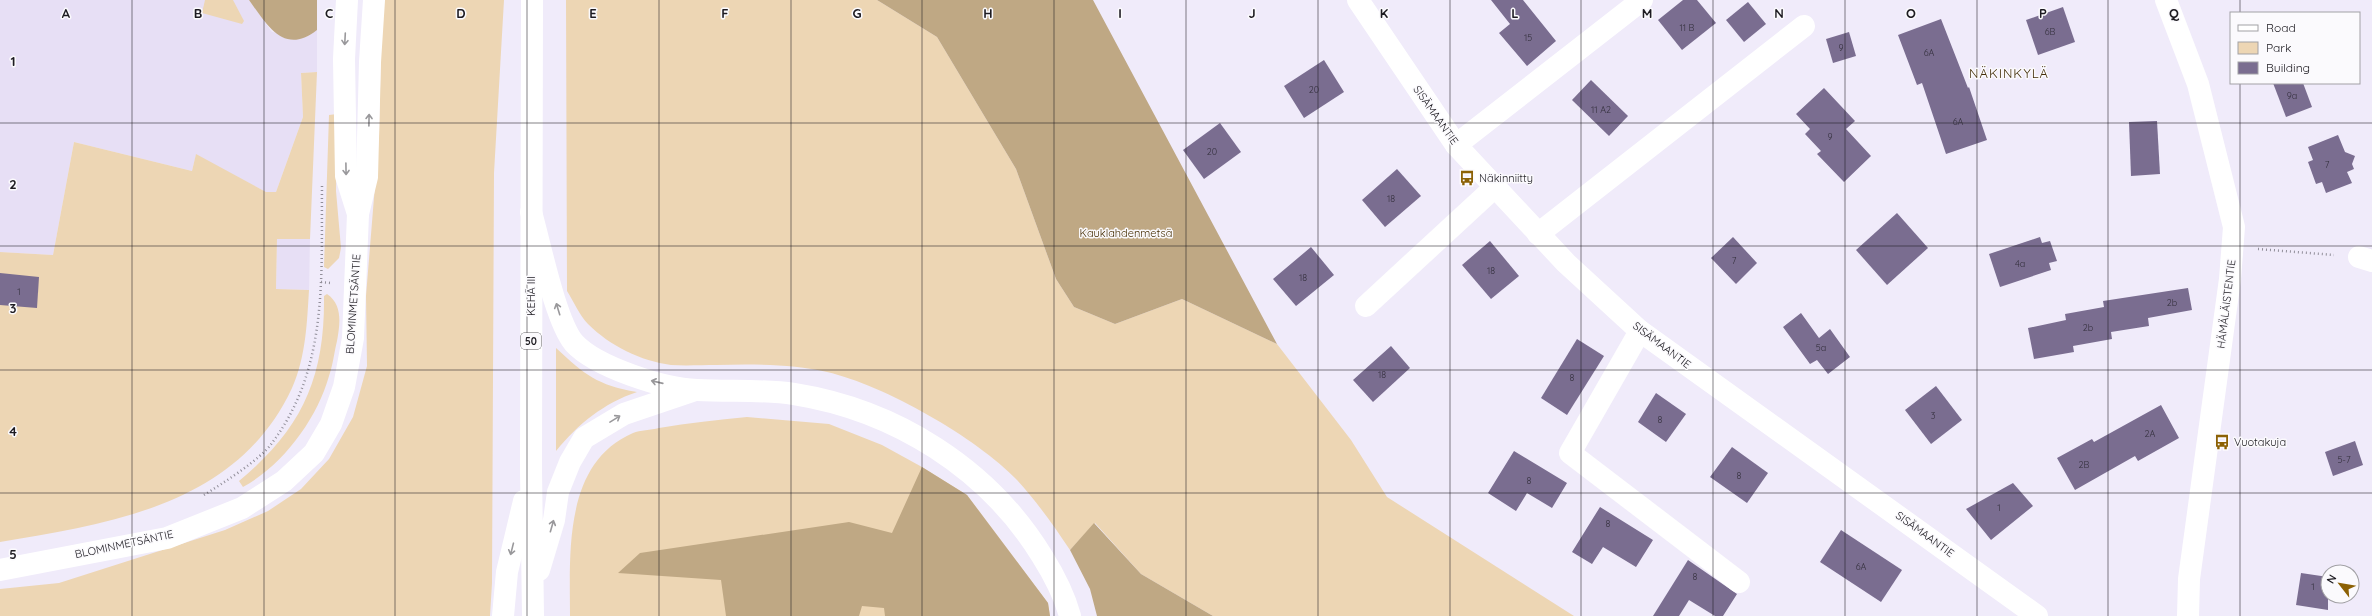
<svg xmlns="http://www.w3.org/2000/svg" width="2372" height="616" font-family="Quicksand,sans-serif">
	<rect width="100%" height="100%" fill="#f0ebfa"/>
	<g fill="#e7dff5">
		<path d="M0 0H249L272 32 307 37 317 30V72L301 73 303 117 276 192H266L196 155 192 171 74 142 53 255 0 252Z"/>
		<path d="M277 238 310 239 309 290 276 289Z"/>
	</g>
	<g fill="#edd6b4">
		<path d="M205 0H233L244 21 242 24 202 13Z"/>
		<path d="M382 0H504L494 173 492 583 490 616H0V589L59 583 225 530 268 511 301 489 329 459 353 417 367 366 366 296 379 136Z"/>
		<path d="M566 0H877L937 37 1016 169 1056 279 1074 307 1115 324 1182 299 1277 344 1351 440 1387 497 1574 616H1213L1141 574 1095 523 1070 550C1054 526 1037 502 1017 480 977 438 884 385 827 372 792 364 753 364 716 365 702 365 686 366 671 365 641 361 610 346 588 324 580 316 574 302 567 291Z"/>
		<path d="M317 72 310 239H277L276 289 309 290C307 322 306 357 292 388 238 504 114 523 0 542V252L53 255 74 142 192 171 196 154 266 192H276L303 117 301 73Z"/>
		<path d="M337 114 336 191 341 248 339 258 328 269 324 267 329 115Z"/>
		<path d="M327 294C343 305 340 324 337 341 334 353 333 365 329 376 317 419 283 465 243 487L239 481C302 429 325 378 324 296Z"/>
		<path d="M556 348C585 375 597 385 637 392 604 403 578 424 556 451Z"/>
		<path d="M747 417 829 424 882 445 922 467 967 495 1048 603 1050 616H570C570 554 563 463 633 433 640 430 651 430 659 428 689 423 717 420 747 417Z"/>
	</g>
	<g fill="#bfa884">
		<path d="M249 0H317V30C284 56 267 25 249 0Z"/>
		<path d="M877 0H1093L1277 344 1182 299 1115 324 1074 307 1056 279 1016 169 937 37Z"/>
		<path d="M922 467 967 495 1048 603 1050 616H885L884 608 862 606 859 616H726L721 580 618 573 640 553 849 522 892 533Z"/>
		<path d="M1094 523 1141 574 1213 616H1097L1090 589 1070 550Z"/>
	</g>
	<g fill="#7a6d90">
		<path d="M1491 0H1523L1556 41 1527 66 1499 33 1510 24Z"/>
		<path d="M1683 0H1697L1716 23 1682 50 1658 20Z"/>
		<path d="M1748 2 1766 24 1744 42 1726 20Z"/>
		<path d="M2063 7 2075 42 2038 55 2026 20Z"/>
		<path d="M1941 19 1968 88 1969 87 1987 140 1946 154 1922 83 1917 85 1898 35Z"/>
		<path d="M1849 32 1856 56 1833 63 1826 39Z"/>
		<path d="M1324 60 1344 92 1304 118 1284 86Z"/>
		<path d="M1591 80 1628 116 1609 136 1572 100Z"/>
		<path d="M2273 83H2303L2312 107 2286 117Z"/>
		<path d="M1824 88 1855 121 1846 129 1871 156 1844 182 1817 154 1821 151 1805 134 1810 129 1796 114Z"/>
		<path d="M2157 121 2160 174 2131 176 2129 122Z"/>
		<path d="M1220 123 1241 152 1204 179 1183 150Z"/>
		<path d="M2338 135 2345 152 2355 156 2352 164 2354 169 2347 172 2352 183 2326 193 2322 182 2316 184 2308 162 2313 160 2308 147Z"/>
		<path d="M1397 169 1421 196 1385 227 1362 200Z"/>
		<path d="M1897 213 1928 248 1887 285 1856 250Z"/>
		<path d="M1733 237 1757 263 1736 284 1711 258Z"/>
		<path d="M2040 237 2042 243 2050 241 2057 261 2049 263 2051 270 2000 287 1989 254Z"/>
		<path d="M1490 241 1519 276 1491 299 1462 265Z"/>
		<path d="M1311 247 1334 275 1296 306 1273 279Z"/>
		<path d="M0 273 39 277 37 308 0 305Z"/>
		<path d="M2188 288 2192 310 2148 318 2149 326 2111 332 2112 339 2073 346 2074 352 2034 359 2028 328 2066 320 2065 314 2104 307 2103 301Z"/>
		<path d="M1801 313 1819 338 1830 329 1850 357 1828 374 1817 360 1810 364 1783 327Z"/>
		<path d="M1577 339 1604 356 1567 415 1541 398Z"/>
		<path d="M1391 346 1410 368 1373 402 1353 380Z"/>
		<path d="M1936 386 1962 420 1931 444 1905 410Z"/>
		<path d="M1656 393 1686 414 1666 442 1638 422Z"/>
		<path d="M2161 405 2179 438 2138 461 2135 456 2075 490 2057 458 2092 439 2094 442Z"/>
		<path d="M2355 441 2363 465 2333 476 2325 452Z"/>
		<path d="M1732 447 1768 473 1747 503 1710 477Z"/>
		<path d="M1514 451 1567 483 1552 508 1527 493 1516 511 1488 493Z"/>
		<path d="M2013 483 2033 506 1991 540 1966 509Z"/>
		<path d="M1600 507 1653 540 1636 567 1603 547 1592 564 1572 552Z"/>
		<path d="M1841 530 1902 570 1881 602 1820 562Z"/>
		<path d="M1688 560 1737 594 1723 616H1715L1689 600 1679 616H1653Z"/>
		<path d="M2301 573 2328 577V610L2296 605Z"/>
	</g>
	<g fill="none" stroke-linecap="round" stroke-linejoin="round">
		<g stroke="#918e99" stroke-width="2.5" stroke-dasharray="1 3" stroke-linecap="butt">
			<path d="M2258 249 2334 255"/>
			<path d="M321 282 331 283"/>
			<path d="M204 495C223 483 260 460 272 443 329 367 321 276 322 186"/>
		</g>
		<g stroke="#fff" stroke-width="22">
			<path d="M347 0 344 59 346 176 358 214"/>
			<path d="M1358 0 1456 145 1566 263 1640 331 2037 616"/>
			<path d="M2166 0 2198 84 2234 227 2230 279 2189 579 2188 616"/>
			<path d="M1456 145 1642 0"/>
			<path d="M1538 234 1804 26"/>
			<path d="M2359 257 2372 261"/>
			<path d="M1366 306 1495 187"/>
			<path d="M1640 331 1570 453 1739 582"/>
			<path d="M0 570 167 538 242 508 284 481 314 453 331 424 344 387 353 338 358 214 367 177 370 62 374 0"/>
		</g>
		<g stroke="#fff" stroke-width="22">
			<path d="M532 0 531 470 533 616"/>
			<path d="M531 212C540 243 555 320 574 343 596 367 664 389 697 390 729 392 761 389 794 394 895 410 988 468 1042 556 1054 575 1064 594 1070 616"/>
			<path d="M539 570 554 520 558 492 570 462 584 438 624 414 695 390"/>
			<path d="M503 616 507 572 524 501"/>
		</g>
	</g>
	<defs><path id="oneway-shaft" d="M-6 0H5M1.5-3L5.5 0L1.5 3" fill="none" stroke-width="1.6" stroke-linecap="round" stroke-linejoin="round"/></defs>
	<g stroke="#99989b">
		<use href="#oneway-shaft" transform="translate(345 39) rotate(93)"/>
		<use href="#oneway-shaft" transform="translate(369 120) rotate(-89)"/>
		<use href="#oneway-shaft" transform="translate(346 169) rotate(89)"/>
		<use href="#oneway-shaft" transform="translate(558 309) rotate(-107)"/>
		<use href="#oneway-shaft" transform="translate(657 382) rotate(-167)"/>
		<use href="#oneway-shaft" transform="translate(615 419) rotate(-32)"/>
		<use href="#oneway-shaft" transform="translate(552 526) rotate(-74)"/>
		<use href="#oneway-shaft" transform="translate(512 549) rotate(104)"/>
	</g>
	<path fill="none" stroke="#1d1b21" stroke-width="1" stroke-opacity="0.55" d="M132 0V616M264 0V616M395 0V616M527 0V616M659 0V616M791 0V616M922 0V616M1054 0V616M1186 0V616M1318 0V616M1450 0V616M1581 0V616M1713 0V616M1845 0V616M1977 0V616M2108 0V616M2240 0V13M2240 83V616M0 123H2372M0 246H2372M0 370H2372M0 493H2372"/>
	<defs>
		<g id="bus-bare" transform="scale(1.2)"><path d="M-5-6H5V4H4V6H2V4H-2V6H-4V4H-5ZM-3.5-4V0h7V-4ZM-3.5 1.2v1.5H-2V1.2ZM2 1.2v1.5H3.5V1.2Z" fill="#8c6105" stroke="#fbfafd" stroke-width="2.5" paint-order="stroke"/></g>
	</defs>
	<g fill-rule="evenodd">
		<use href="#bus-bare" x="1467" y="178"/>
		<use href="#bus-bare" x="2222" y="442"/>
	</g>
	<g text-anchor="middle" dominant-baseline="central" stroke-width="3" stroke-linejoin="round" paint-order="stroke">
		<g font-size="9" fill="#34303d">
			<text x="1687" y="27">11 B</text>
			<text x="2050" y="31">6B</text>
			<text x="1528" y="37">15</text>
			<text x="1841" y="47">9</text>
			<text x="1929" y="52">6A</text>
			<text x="1314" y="89">20</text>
			<text x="2292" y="95">9a</text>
			<text x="1601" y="109">11 A2</text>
			<text x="1958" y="121">6A</text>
			<text x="1830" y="136">9</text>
			<text x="1212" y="151">20</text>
			<text x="2327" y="164">7</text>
			<text x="1391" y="198">18</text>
			<text x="1734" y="260">7</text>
			<text x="2020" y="263">4a</text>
			<text x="1491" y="270">18</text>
			<text x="1303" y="277">18</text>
			<text x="19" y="291">1</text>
			<text x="2172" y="302">2b</text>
			<text x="2088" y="327">2b</text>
			<text x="1821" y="347">5a</text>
			<text x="1382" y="374">18</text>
			<text x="1572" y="377">8</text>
			<text x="1933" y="415">3</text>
			<text x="1660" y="419">8</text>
			<text x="2150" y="433">2A</text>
			<text x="2344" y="459">5-7</text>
			<text x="2084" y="464">2B</text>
			<text x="1739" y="475">8</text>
			<text x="1529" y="480">8</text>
			<text x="1999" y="507">1</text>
			<text x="1608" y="523">8</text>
			<text x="1861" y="566">6A</text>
			<text x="1695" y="576">8</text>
			<text x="2313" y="586">1</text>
		</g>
		<rect fill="#fbfafd" stroke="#605e63" stroke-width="1" x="521" y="333" width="20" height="16" rx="3"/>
		<g font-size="10" font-weight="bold" fill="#1d1b21">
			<text x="531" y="341">50</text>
		</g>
		<g font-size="11" fill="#1d1b21" stroke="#fbfafd">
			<text transform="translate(1436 115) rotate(55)">SISÄMAANTIE</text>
			<text transform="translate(531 296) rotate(-90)">KEHÄ III</text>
			<text transform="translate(353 304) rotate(-86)">BLOMINMETSÄNTIE</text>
			<text transform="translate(2226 304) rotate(-83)">HÄMÄLÄISTENTIE</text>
			<text transform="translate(1662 345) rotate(37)">SISÄMAANTIE</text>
			<text transform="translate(1925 534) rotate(36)">SISÄMAANTIE</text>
			<text transform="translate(124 544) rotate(-12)">BLOMINMETSÄNTIE</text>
		</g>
		<g font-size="11" fill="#1d1b21" stroke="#fbfafd" text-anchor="start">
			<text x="1479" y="178">Näkinniitty</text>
			<text x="2234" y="442">Vuotakuja</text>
		</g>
		<g font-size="11" fill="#442c00" stroke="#fbfafd">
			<text x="1126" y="233">Kauklahdenmetsä</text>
		</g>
		<g font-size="13" letter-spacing="1" fill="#432e08" stroke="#fbfafd">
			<text x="2009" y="73">NÄKINKYLÄ</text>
		</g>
	</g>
	<g font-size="13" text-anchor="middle" font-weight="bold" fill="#1d1b21" stroke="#fbfafd" stroke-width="3" stroke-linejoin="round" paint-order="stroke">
		<text x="66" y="18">A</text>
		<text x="198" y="18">B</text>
		<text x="329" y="18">C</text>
		<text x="461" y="18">D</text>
		<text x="593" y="18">E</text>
		<text x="725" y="18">F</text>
		<text x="857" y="18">G</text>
		<text x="988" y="18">H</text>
		<text x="1120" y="18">I</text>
		<text x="1252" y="18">J</text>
		<text x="1384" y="18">K</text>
		<text x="1515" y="18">L</text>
		<text x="1647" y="18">M</text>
		<text x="1779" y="18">N</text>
		<text x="1911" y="18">O</text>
		<text x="2043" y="18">P</text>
		<text x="2174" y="18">Q</text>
		<text x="13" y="66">1</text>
		<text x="13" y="189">2</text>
		<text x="13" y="313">3</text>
		<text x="13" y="436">4</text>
		<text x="13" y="559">5</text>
	</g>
	<rect x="2230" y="12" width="130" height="72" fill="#fbfafd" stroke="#a2a1a5"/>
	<rect x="2238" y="25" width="20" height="6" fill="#ffffff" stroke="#a2a1a5"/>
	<text x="2266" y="32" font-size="12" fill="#1d1b21">Road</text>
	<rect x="2238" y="42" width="20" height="12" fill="#edd6b4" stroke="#a2a1a5"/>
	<text x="2266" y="52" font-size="12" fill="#1d1b21">Park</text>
	<rect x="2238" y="62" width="20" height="12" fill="#7a6d90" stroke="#a2a1a5"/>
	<text x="2266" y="72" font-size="12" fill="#1d1b21">Building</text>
	<g transform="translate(2340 584) rotate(301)"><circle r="19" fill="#fbfafd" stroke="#a2a1a5"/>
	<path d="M0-3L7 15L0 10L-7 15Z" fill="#8c6105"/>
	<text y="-6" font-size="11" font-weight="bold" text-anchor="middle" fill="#1d1b21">N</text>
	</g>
</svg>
